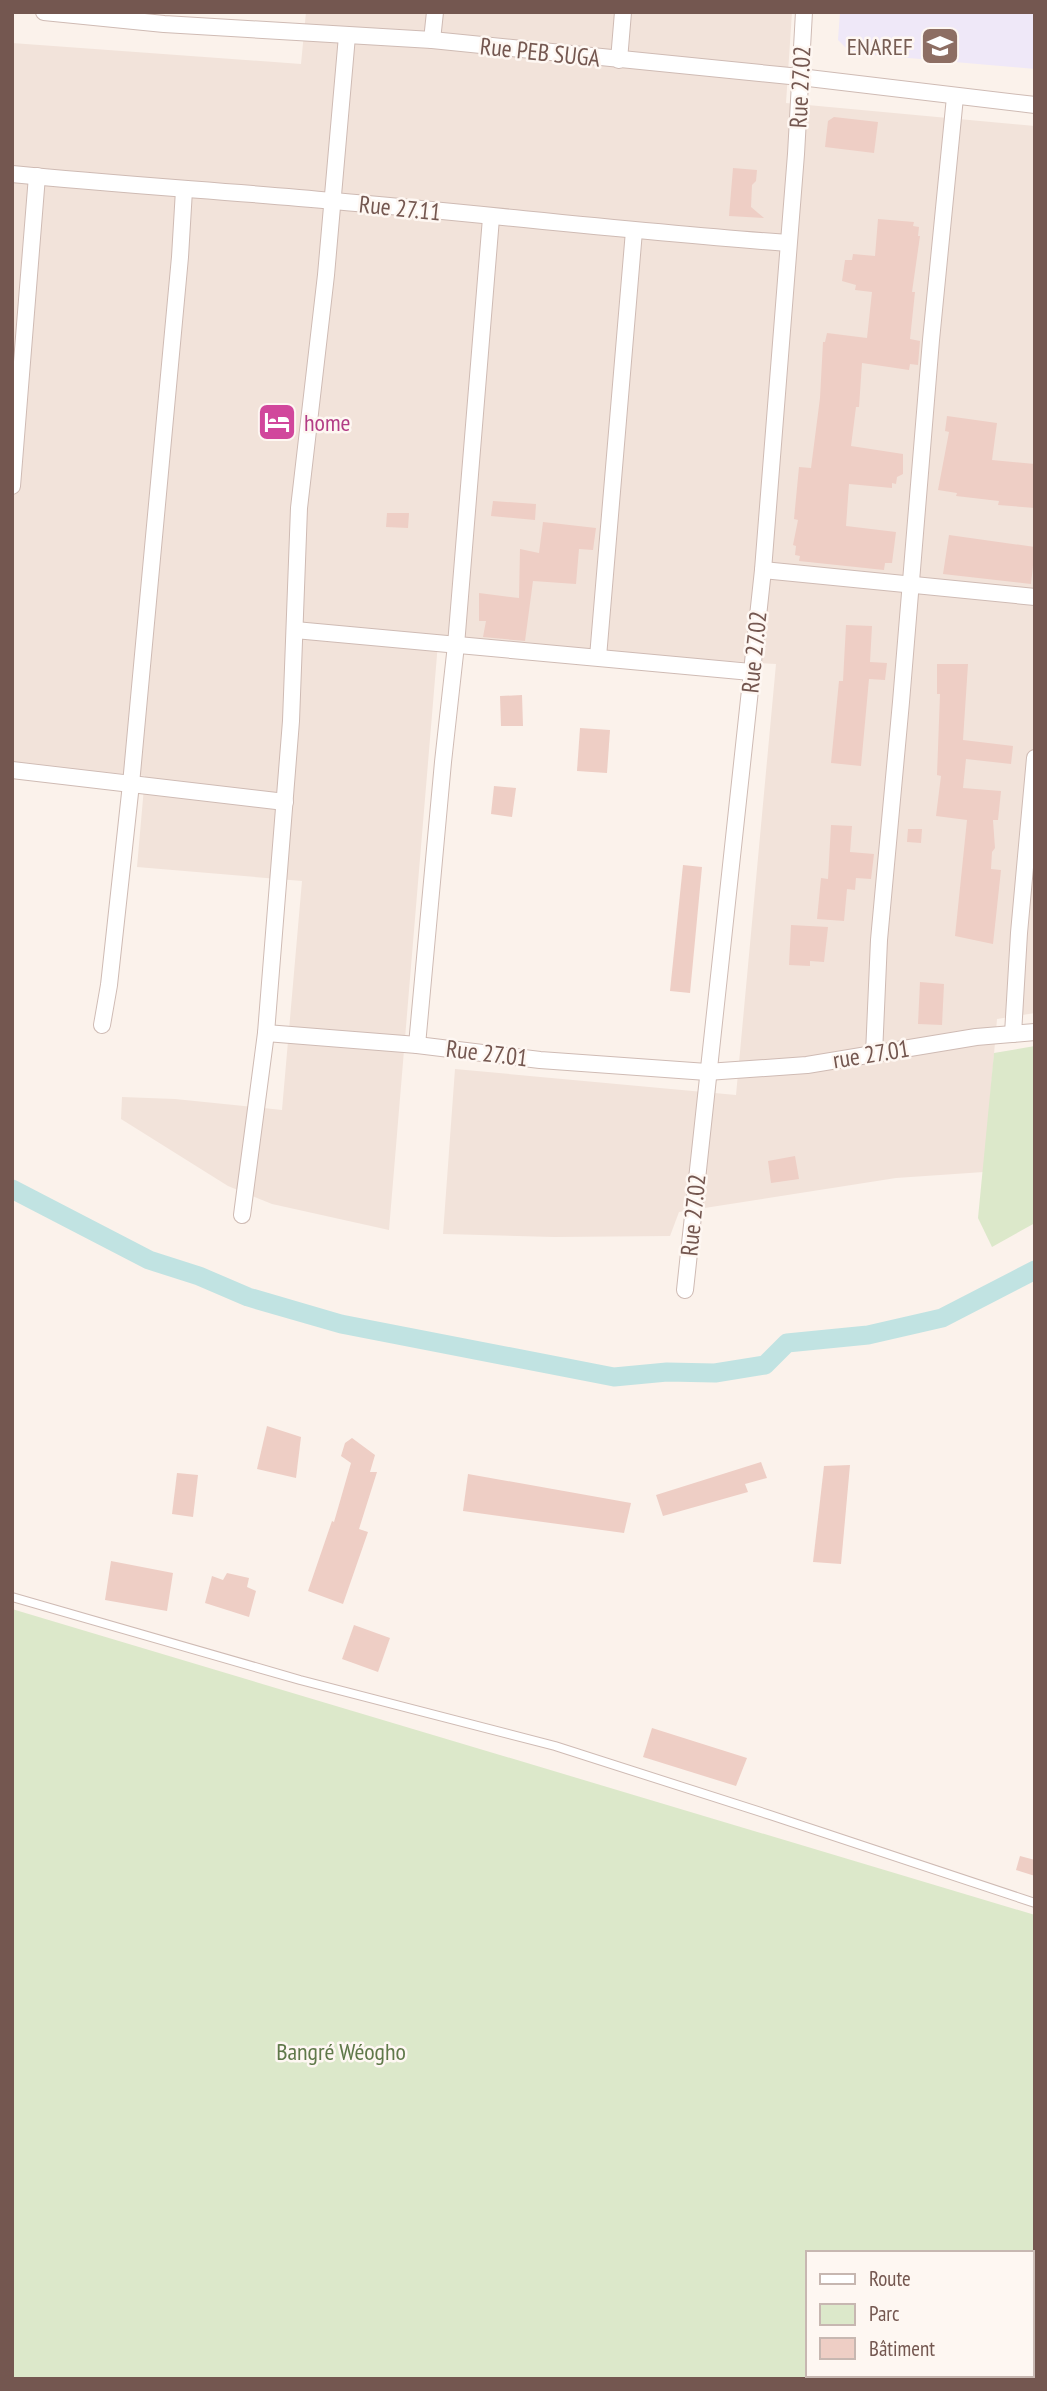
<svg xmlns="http://www.w3.org/2000/svg" width="1047" height="2391" font-family="'PT Sans Narrow',sans-serif">
	<rect width="100%" height="100%" fill="#fbf2eb"/>
	<path fill="#f2e3da" d="M306 12H792L786 103 1035 126V1013L997 1019 984 1172 896 1178 679 1212 670 1236 554 1237 443 1234 455 1069 736 1095 776 664 438 643 389 1230 272 1204 228 1186 121 1119 122 1097 175 1099 282 1110 302 881 137 867 145 776 12 764V43L301 64Z"/>
	<path fill="#efe8f8" d="M840 12H1035V69L851 53 838 40Z"/>
	<g fill="#dce8ca" fill-rule="evenodd">
		<path d="M1035 1046V1223L992 1247 978 1218 994 1053Z"/>
		<path d="M12 1609 1035 1915V2379H12ZM807 2253H1031V2375H807Z"/>
	</g>
	<g fill="none" stroke-linecap="round" stroke-linejoin="round">
		<path stroke="#c1e3e2" stroke-width="19" d="M12 1189 149 1260 199 1276 248 1297 341 1324 614 1377 667 1372 715 1373 765 1365 787 1343 868 1335 942 1318 1035 1270"/>
	</g>
	<g fill="#eecec5">
		<path d="M834 117 878 122 874 153 825 147 828 121Z"/>
		<path d="M733 168 757 170 756 181 752 185 751 207 764 218 729 216Z"/>
		<path d="M878 219 914 222 913 226 919 227 918 236H920L912 292H915L910 339 920 341 918 365 910 364 909 370 862 363 859 407H856L851 446 903 454V474L897 477 896 484 892 483V488L849 484 846 526 896 532 892 563H885L884 570 799 561 800 556 795 555 796 546 793 545 798 520 794 519 799 467 811 468 820 398 823 342H825L827 333 867 338 872 292 855 290 856 285 842 281 845 260H852L853 254 875 256Z"/>
		<path d="M947 416 997 423 992 460 1035 464V508L998 505 999 501 956 496 957 493 938 490 949 432 945 431Z"/>
		<path d="M493 501 536 504 535 520 491 516Z"/>
		<path d="M387 513H409L408 528 386 527Z"/>
		<path d="M543 522 596 528 593 550 579 549 576 584 533 581 525 641 483 637 486 621H479V593L519 598 520 549 539 553Z"/>
		<path d="M949 535 1035 547 1031 584 943 574Z"/>
		<path d="M846 625 872 626 870 662 887 663 885 680 869 679 861 766 831 763 839 681H843Z"/>
		<path d="M937 664H968L963 740 1013 746 1011 764 966 759 963 788 1001 791 998 820H993L995 848 992 852 991 869 1001 870 993 944 955 936 967 820 936 816 941 776 937 775 940 694H937Z"/>
		<path d="M522 695 523 726H501L500 696Z"/>
		<path d="M580 728 610 730 607 773 577 771Z"/>
		<path d="M494 786 516 788 512 817 491 814Z"/>
		<path d="M831 825 852 826 850 852 874 854 871 879 856 878 855 890 847 889 844 921 817 919 821 878 828 879Z"/>
		<path d="M908 829H922L921 843 907 842Z"/>
		<path d="M683 865 702 867 690 993 670 991Z"/>
		<path d="M791 925 828 927 824 962 810 961V966L789 965Z"/>
		<path d="M920 982 944 984 942 1025 918 1024Z"/>
		<path d="M795 1156 799 1179 771 1183 768 1161Z"/>
		<path d="M267 1426 301 1437 296 1478 257 1469Z"/>
		<path d="M352 1438 375 1455 370 1472H377L359 1529 368 1532 343 1604 308 1591 332 1521 334 1522 351 1463 341 1456 345 1443Z"/>
		<path d="M761 1462 767 1478 745 1484 748 1492 663 1516 656 1495Z"/>
		<path d="M850 1465 841 1564 813 1562 824 1466Z"/>
		<path d="M177 1473 198 1475 193 1517 172 1514Z"/>
		<path d="M468 1474 631 1503 624 1533 463 1511Z"/>
		<path d="M111 1561 173 1573 167 1611 105 1600Z"/>
		<path d="M227 1573 249 1578 247 1587 256 1591 249 1617 205 1603 212 1576 223 1580Z"/>
		<path d="M354 1625 390 1638 378 1672 342 1659Z"/>
		<path d="M652 1728 747 1758 736 1786 643 1757Z"/>
		<path d="M1020 1856 1035 1860V1876L1016 1870Z"/>
	</g>
	<g fill="none" stroke-linecap="round" stroke-linejoin="round">
		<g stroke="#cfbbb4" stroke-width="10">
			<path id="lane" d="M12 1597 300 1680 555 1746 770 1815 1035 1903"/>
		</g>
		<g stroke="#cfbbb4" stroke-width="18">
			<g id="street">
				<path d="M44 12 164 24 432 40 800 77 1035 105"/>
				<path d="M432 40 435 12"/>
				<path d="M619 60 623 12"/>
				<path d="M12 174C119 185 227 191 334 201 486 214 636 232 788 243"/>
				<path d="M12 486 37 176"/>
				<path d="M763 570 1035 597"/>
				<path d="M295 630 751 672"/>
				<path d="M598 657 634 231"/>
				<path d="M12 770 285 802"/>
				<path d="M102 1025 109 985 131 784 180 257 184 190"/>
				<path d="M266 1033 417 1045 540 1060 707 1072 807 1065 976 1037 1035 1032"/>
				<path d="M1013 1034 1019 933 1035 758"/>
				<path d="M417 1045 443 762 456 645 491 218"/>
				<path d="M874 1054 879 940 901 702 931 340 955 97"/>
				<path d="M242 1215 266 1033 291 721 299 508 326 275 347 36"/>
				<path d="M685 1290 763 570 796 154 804 12"/>
			</g>
		</g>
		<use href="#lane" stroke="#fff" stroke-width="8"/>
		<use href="#street" stroke="#fff" stroke-width="16"/>
	</g>
	<defs>
		<g id="university-square" transform="scale(2.0125)"><rect x="-9" y="-9" width="18" height="18" rx="4" fill="#8d6e63" stroke="#fef7f2"/><path d="M0-5L7-2L0 1L-7-2ZM-4 1L0 2.5L4 1V4Q0 6-4 4Z" fill="#fff"/></g>
		<g id="hotel-square" transform="scale(2.0125)"><rect x="-9" y="-9" width="18" height="18" rx="4" fill="#d1479c" stroke="#fef7f2"/><path d="M-6-4.5h1.5V1H6V5H4.5V3h-9V5H-6ZM-4 0a1.8 1.8 0 1 1 3.6 0ZM.5 0V-2.5h3Q6-2.5 6 0Z" fill="#fff"/></g>
	</defs>
	<g fill-rule="evenodd">
		<use href="#university-square" x="940" y="46"/>
		<use href="#hotel-square" x="277" y="422"/>
	</g>
	<g text-anchor="middle" dominant-baseline="central" stroke-width="5" stroke-linejoin="round" paint-order="stroke">
		<g font-size="24" fill="#785e54" stroke="#fef7f2" text-anchor="end">
			<text x="913" y="46">ENAREF</text>
		</g>
		<g font-size="24" fill="#745750" stroke="#fef7f2">
			<text transform="translate(540 52) rotate(6)">Rue PEB SUGA</text>
			<text transform="translate(800 87) rotate(-87)">Rue 27.02</text>
			<text transform="translate(400 208) rotate(6)">Rue 27.11</text>
			<text transform="translate(754 652) rotate(-84)">Rue 27.02</text>
			<text transform="translate(487 1053) rotate(7)">Rue 27.01</text>
			<text transform="translate(871 1054) rotate(-9)">rue 27.01</text>
			<text transform="translate(693 1215) rotate(-84)">Rue 27.02</text>
		</g>
		<g font-size="24" fill="#b23c85" stroke="#fef7f2" text-anchor="start">
			<text x="304" y="422">home</text>
		</g>
		<g font-size="24" fill="#5f7849" stroke="#fef7f2">
			<text x="341" y="2051">Bangré Wéogho</text>
		</g>
	</g>
	<rect width="1047" height="2391" fill="none" stroke="#745750" stroke-width="28"/>
	<rect x="806" y="2251" width="228" height="126" fill="#fef7f2" stroke="#c7b7b1" stroke-width="2"/>
	<rect x="820" y="2274" width="35" height="10" fill="#ffffff" stroke="#c7b7b1" stroke-width="2"/>
	<text x="869" y="2286" font-size="21" fill="#745750">Route</text>
	<rect x="820" y="2304" width="35" height="21" fill="#dce8ca" stroke="#c7b7b1" stroke-width="2"/>
	<text x="869" y="2321" font-size="21" fill="#745750">Parc</text>
	<rect x="820" y="2338" width="35" height="21" fill="#eecec5" stroke="#c7b7b1" stroke-width="2"/>
	<text x="869" y="2356" font-size="21" fill="#745750">Bâtiment</text>
</svg>
